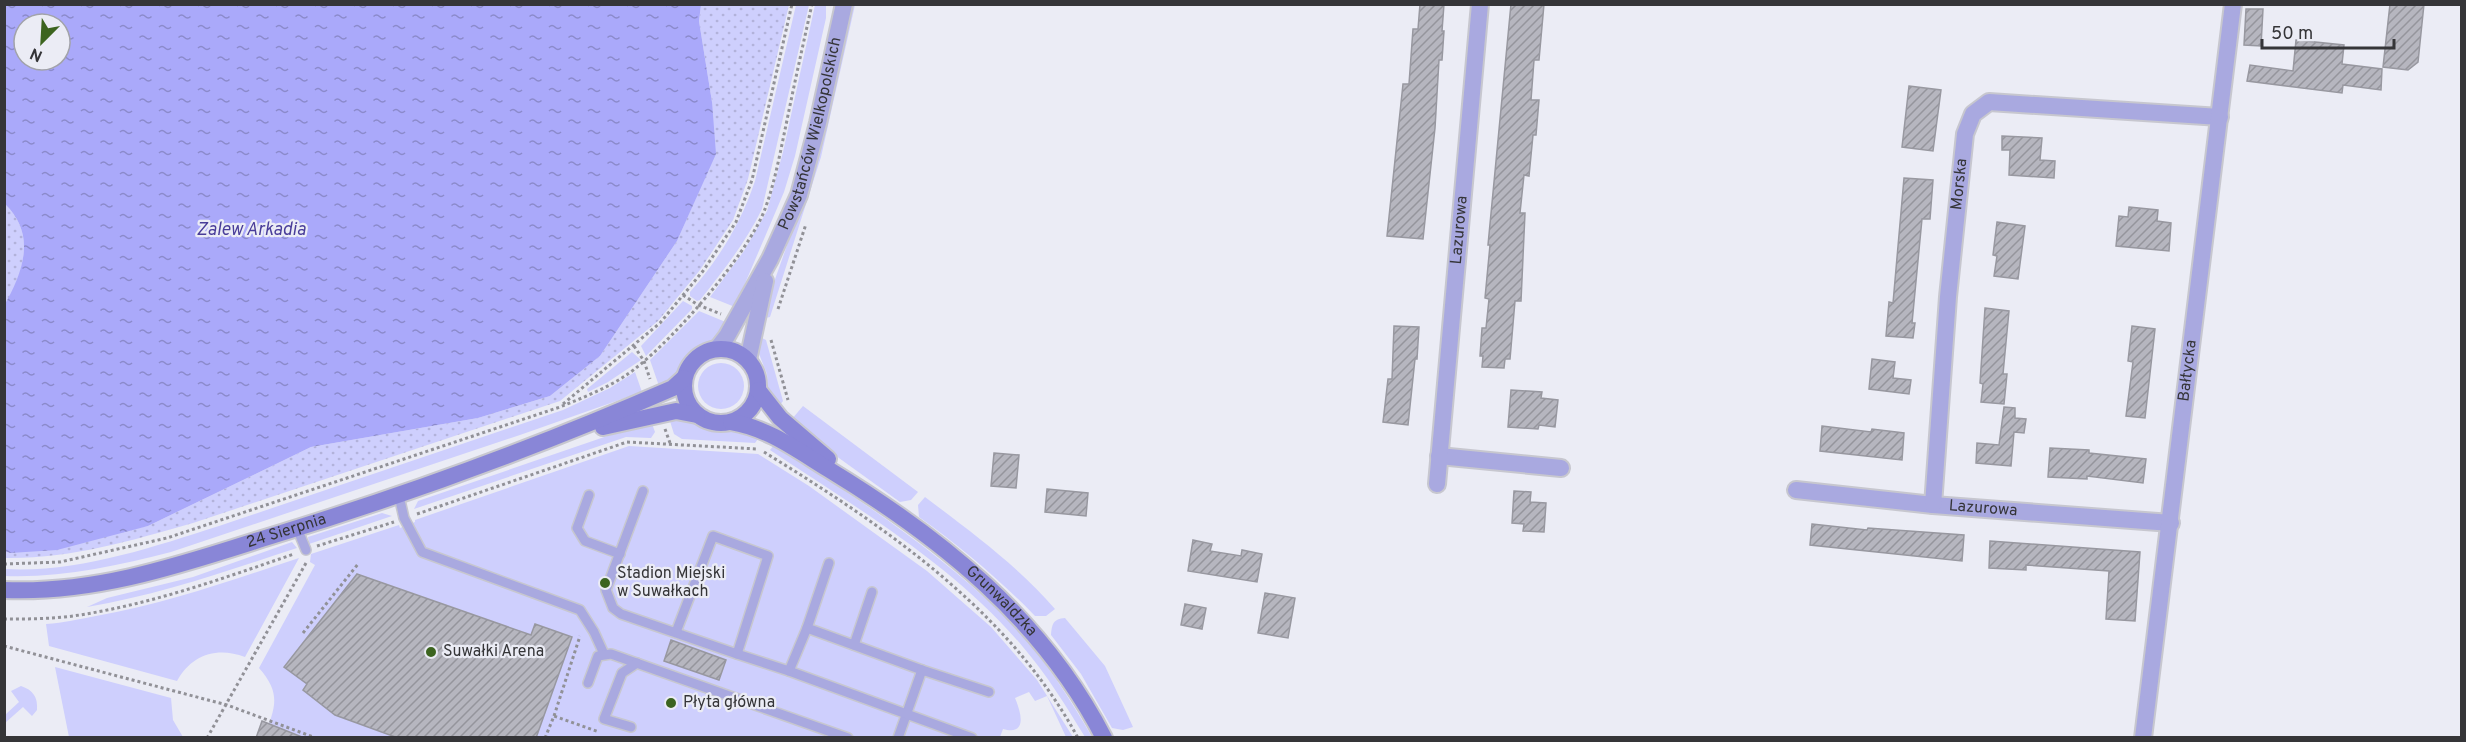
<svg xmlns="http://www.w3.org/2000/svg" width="2466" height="742" font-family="Overpass,sans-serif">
	<defs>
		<pattern id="park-dots" width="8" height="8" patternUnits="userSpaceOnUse" patternTransform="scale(1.5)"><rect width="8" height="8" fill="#cecffd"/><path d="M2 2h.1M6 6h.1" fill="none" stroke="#b2b2da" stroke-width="1.8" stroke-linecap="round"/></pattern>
		<pattern id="water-ripples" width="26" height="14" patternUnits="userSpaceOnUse" patternTransform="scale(1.5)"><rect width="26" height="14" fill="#aaa9fa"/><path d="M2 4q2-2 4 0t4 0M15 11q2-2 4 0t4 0" fill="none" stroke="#8b8acb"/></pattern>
		<pattern id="building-hatch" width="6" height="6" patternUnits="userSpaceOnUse" patternTransform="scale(1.5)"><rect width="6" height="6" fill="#b6b6bf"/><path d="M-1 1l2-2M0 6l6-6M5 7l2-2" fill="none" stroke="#95959c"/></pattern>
	</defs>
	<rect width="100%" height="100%" fill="#ebecf5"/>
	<g fill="#cecffd">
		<path d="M796 5H809L762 209C746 242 723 271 700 300L697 301 690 296V292C719 259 741 223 755 181Z"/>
		<path d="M815 5H826V18L795 156 784 192 735 307 710 297 744 251 767 211 783 152Z"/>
		<path d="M851 5H855L821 157 770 317 761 319 809 183Z"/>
		<path d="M683 301 692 306V309L646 356 641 346Z"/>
		<path d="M699 311 728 323 715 339 691 351 672 378 659 386 650 360Z"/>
		<path d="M758 336 766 340 783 401 778 408 768 390 767 374 757 349Z"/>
		<path d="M632 352 641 360 608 382 588 392 587 389Z"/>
		<circle cx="721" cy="386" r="23"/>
		<path d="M635 372 642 392 520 435 171 552C117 566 61 578 5 576V569C77 573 150 548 219 526L563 410 610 388Z"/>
		<path d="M803 406 918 492 911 500 900 502 832 453 792 419Z"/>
		<path d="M669 418 689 420 714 432 740 431 760 436 755 443 682 439 674 434Z"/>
		<path d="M651 421 655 432 651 438 626 437 414 509 418 501Z"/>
		<path d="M774 445C853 495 934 548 1001 613 1038 649 1067 693 1092 737H1085C1066 706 1047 675 1023 647 954 565 858 509 770 450Z"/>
		<path d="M629 446 758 454 809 486 927 571 991 627 1037 680 1073 737H1066L1047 696 1035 701 1029 692 1015 698C1021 712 1028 736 1003 729L1000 737H264C275 708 282 694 259 668L315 565 310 562 311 554 399 525 400 528 415 522V520Z"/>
		<path d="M925 497C970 531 1018 566 1055 609L1046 616H1035C999 579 961 547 919 517L918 505Z"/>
		<path d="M382 513 392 516 309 544 308 537Z"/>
		<path d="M292 542 297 548C227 571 159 595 87 607L107 598 193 577Z"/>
		<path d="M299 558 245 657C217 646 191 655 177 681L49 646 46 624C64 623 79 619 96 616 166 604 232 580 299 558Z"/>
		<path d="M1065 618 1105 666 1133 727 1123 730 1112 728 1081 674 1051 635C1052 624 1053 619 1065 618Z"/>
		<path d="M55 667 171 698 173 720 183 737H69Z"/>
		<path d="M21 686C33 690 38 697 37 710L32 716 23 707 5 723V715L19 702 11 691Z"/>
	</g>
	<g fill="url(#park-dots)">
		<path d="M701 5H789L748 179 733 220 700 270 658 321 560 401 193 523C130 541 70 559 5 558L4 551 10 553 148 526 311 447 478 418 550 396 600 356 677 241 696 198 712 102 699 21Z"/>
		<path d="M5 204C37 235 23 272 5 306Z"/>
	</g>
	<path fill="url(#water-ripples)" fill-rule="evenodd" d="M4 5H701L699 21 712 102 716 154 677 241 600 356 550 396 478 418 311 447 148 526 57 550 10 553 4 551V306C23 272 37 235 5 204ZM24 24H60V60H24Z"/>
	<g fill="url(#building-hatch)" stroke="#9898a0" stroke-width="1.5">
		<path d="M1420 4H1444L1442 31H1444L1442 60H1439L1435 128 1423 239 1387 236 1403 84H1409L1413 29H1418Z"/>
		<path d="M1511 4H1544L1539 60H1534L1531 100H1539L1536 135H1533L1529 176 1524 175 1520 213H1525L1521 301H1515L1510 359H1505L1504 368 1482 367 1483 356H1480L1482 328H1486L1489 299 1485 298 1490 245H1488Z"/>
		<path d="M2390 4H2424L2418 62 2408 70 2383 67Z"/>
		<path d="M2246 9H2263L2261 46 2244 45Z"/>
		<path d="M2296 40 2344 45 2342 64 2382 69 2381 90 2343 85 2342 93 2247 81 2250 65 2293 71Z"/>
		<path d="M1909 86 1941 90 1933 151 1902 147Z"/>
		<path d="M2002 136 2042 138 2040 160 2055 161 2054 178 2009 175 2010 150H2002Z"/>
		<path d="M1904 178 1933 180 1930 219H1922L1912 323H1915L1913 338 1886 336 1889 302 1893 303Z"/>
		<path d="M2129 207 2158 210 2157 221 2171 223 2169 251 2116 246 2119 216 2128 217Z"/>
		<path d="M1997 222 2025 226 2018 279 1994 276 1997 256 1993 255Z"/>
		<path d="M1985 308 2009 311 2003 374H2007L2004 404 1981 402 1983 384 1980 383Z"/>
		<path d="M1394 326 1419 327 1417 359H1415L1408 425 1383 422 1388 379H1392Z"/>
		<path d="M2132 326 2155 329 2145 418 2126 416 2133 362 2128 361Z"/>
		<path d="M1872 359 1895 362 1893 378 1911 380 1909 394 1869 389Z"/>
		<path d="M1511 390 1542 392 1541 398 1558 400 1555 427 1539 425 1538 429 1508 427Z"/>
		<path d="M2004 407 2015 408V418L2026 419 2024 433 2014 432 2011 466 1976 463 1977 443 1999 445Z"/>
		<path d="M1822 426 1871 432 1872 429 1904 433 1902 460 1820 451Z"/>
		<path d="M2050 448 2089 450V453L2146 459 2143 483 2087 476V479L2048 477Z"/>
		<path d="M994 453 1019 455 1016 488 991 486Z"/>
		<path d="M1047 489 1088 493 1086 516 1045 512Z"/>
		<path d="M1514 491 1531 492 1530 502 1546 503 1544 532 1523 531 1524 524 1512 523Z"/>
		<path d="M1812 524 1867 530 1868 528 1964 535 1962 561 1810 545Z"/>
		<path d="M1193 540 1212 544 1210 551 1241 556 1242 550 1262 554 1257 582 1188 571Z"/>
		<path d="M1990 541 2140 552 2135 621 2106 619 2109 571 2026 565V570L1989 568Z"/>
		<path d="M357 574 531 635 535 624 572 637 536 738H398L335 715 303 690 307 684 284 667Z"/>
		<path d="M1265 593 1295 598 1288 638 1258 633Z"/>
		<path d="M1185 604 1206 608 1202 629 1181 625Z"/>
		<path d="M671 640 726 660 719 680 664 661Z"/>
		<path d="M262 721 302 737V738H256Z"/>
	</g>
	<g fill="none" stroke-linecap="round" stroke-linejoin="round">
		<g stroke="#c7c7cf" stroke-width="12">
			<g id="service">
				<path d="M643 491 606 590 613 608 621 614 737 654"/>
				<path d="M589 495 577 528 585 541 620 554"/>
				<path d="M399 496 404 518 422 552 580 610 594 632 604 654"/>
				<path d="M297 528 306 550"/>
				<path d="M829 563 807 628 922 670 898 738"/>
				<path d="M807 628 789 671 972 738"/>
				<path d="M676 632 713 536 768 556 737 654 789 671"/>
				<path d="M854 645 872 592"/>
				<path d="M922 670 989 692"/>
				<path d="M588 683 598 656 611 654 848 738"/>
				<path d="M631 727 604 719 622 673 637 663"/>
			</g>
		</g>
		<g stroke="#c7c7cf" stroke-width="20">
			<g id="minor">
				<path d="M1439 456 1561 468"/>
				<path id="s1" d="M1437 484 1480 4"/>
				<path id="s2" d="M1796 490 1933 505 2171 523"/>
				<path id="s3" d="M1933 505 1948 297 1965 134 1973 114 1989 102 2220 117"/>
				<path id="s4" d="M2143 738 2233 4"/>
			</g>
		</g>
		<g stroke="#c7c7cf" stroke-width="20">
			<g id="tertiary">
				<path id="s5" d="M717 349 727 336 770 259 799 195 818 123 844 4"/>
				<path d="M748 360 765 281"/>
			</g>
		</g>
		<g stroke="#c7c7cf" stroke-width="20">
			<g id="secondary">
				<circle cx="721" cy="386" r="37"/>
				<path d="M758 390 780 418 828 459"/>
				<path id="s6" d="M731 422C768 428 797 450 828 469 940 537 1043 619 1104 738"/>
				<path d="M603 427 676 411 697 415"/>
				<path id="s7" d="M4 590C95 594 180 565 265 538 404 496 540 446 673 388L684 378"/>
			</g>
		</g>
		<g stroke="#919197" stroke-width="3" stroke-dasharray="3 3" stroke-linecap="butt">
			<path d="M683 295 698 305 721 314"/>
			<path d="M778 309 806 224"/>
			<path d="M771 340 788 400"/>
			<path d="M634 346 644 361 650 379"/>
			<path d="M563 404 660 323 703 271 736 222 752 180 792 4"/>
			<path d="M665 429 670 443"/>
			<path d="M764 452C884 526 1009 610 1078 738"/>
			<path d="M417 514 627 442 758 449"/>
			<path d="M317 546 394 522"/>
			<path d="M4 564 60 562 167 538 560 407C582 398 605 389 625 376 666 349 748 255 765 209 775 182 780 153 786 125 794 85 803 45 812 4"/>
			<path d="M4 619C27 619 51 619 73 616 149 605 221 579 294 554"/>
			<path d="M303 633 358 564"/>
			<path d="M4 646 227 705 316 738"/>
			<path d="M554 716 580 636"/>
			<path d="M207 738 306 563"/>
			<path d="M545 738 554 716 599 732"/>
		</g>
		<use href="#service" stroke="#a9a9e0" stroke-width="9"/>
		<use href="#minor" stroke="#a9a9e0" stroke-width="16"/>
		<use href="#tertiary" stroke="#a9a9e0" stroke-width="16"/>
		<use href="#secondary" stroke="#8986d7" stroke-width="16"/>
	</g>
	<g fill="#3c641f" stroke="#ebecf5" stroke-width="2">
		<circle cx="605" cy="583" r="6"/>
		<circle cx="431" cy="652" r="6"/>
		<circle cx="671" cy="703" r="6"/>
	</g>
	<g text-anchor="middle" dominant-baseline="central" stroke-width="4.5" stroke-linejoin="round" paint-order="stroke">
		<g font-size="16" fill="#353538" stroke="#ebecf5">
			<text stroke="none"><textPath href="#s5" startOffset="237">Powstańców Wielkopolskich</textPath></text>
			<text stroke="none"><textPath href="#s3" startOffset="322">Morska</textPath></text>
			<text stroke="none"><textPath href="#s1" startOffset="255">Lazurowa</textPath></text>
			<text stroke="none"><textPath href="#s4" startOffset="370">Bałtycka</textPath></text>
			<text stroke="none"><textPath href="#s2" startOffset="188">Lazurowa</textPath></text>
			<text stroke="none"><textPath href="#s7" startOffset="290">24 Sierpnia</textPath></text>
			<text stroke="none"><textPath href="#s6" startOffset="327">Grunwaldzka</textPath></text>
		</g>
		<g font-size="16" fill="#353538" stroke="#ebecf5" text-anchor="start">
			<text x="617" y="574">Stadion Miejski<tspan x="617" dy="18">w Suwałkach</tspan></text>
			<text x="443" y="652">Suwałki Arena</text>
			<text x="683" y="703">Płyta główna</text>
		</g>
		<g font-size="18" font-style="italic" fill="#493d99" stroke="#ebecf5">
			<text x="251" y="230">Zalew Arkadia</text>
		</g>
	</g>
	<rect width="2466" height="742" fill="none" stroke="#353538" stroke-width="12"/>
	<g transform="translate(42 42) rotate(204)"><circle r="28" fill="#ebecf5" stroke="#a2a3a9" stroke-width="1.5"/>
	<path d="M0-4.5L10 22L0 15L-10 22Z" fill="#3c641f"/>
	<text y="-9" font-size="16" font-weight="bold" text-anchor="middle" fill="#353538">N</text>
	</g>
	<path d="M2262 39v9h132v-9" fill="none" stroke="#353538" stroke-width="3"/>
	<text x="2271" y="39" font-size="18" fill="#353538" stroke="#ebecf5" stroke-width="4.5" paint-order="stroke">50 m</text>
</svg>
